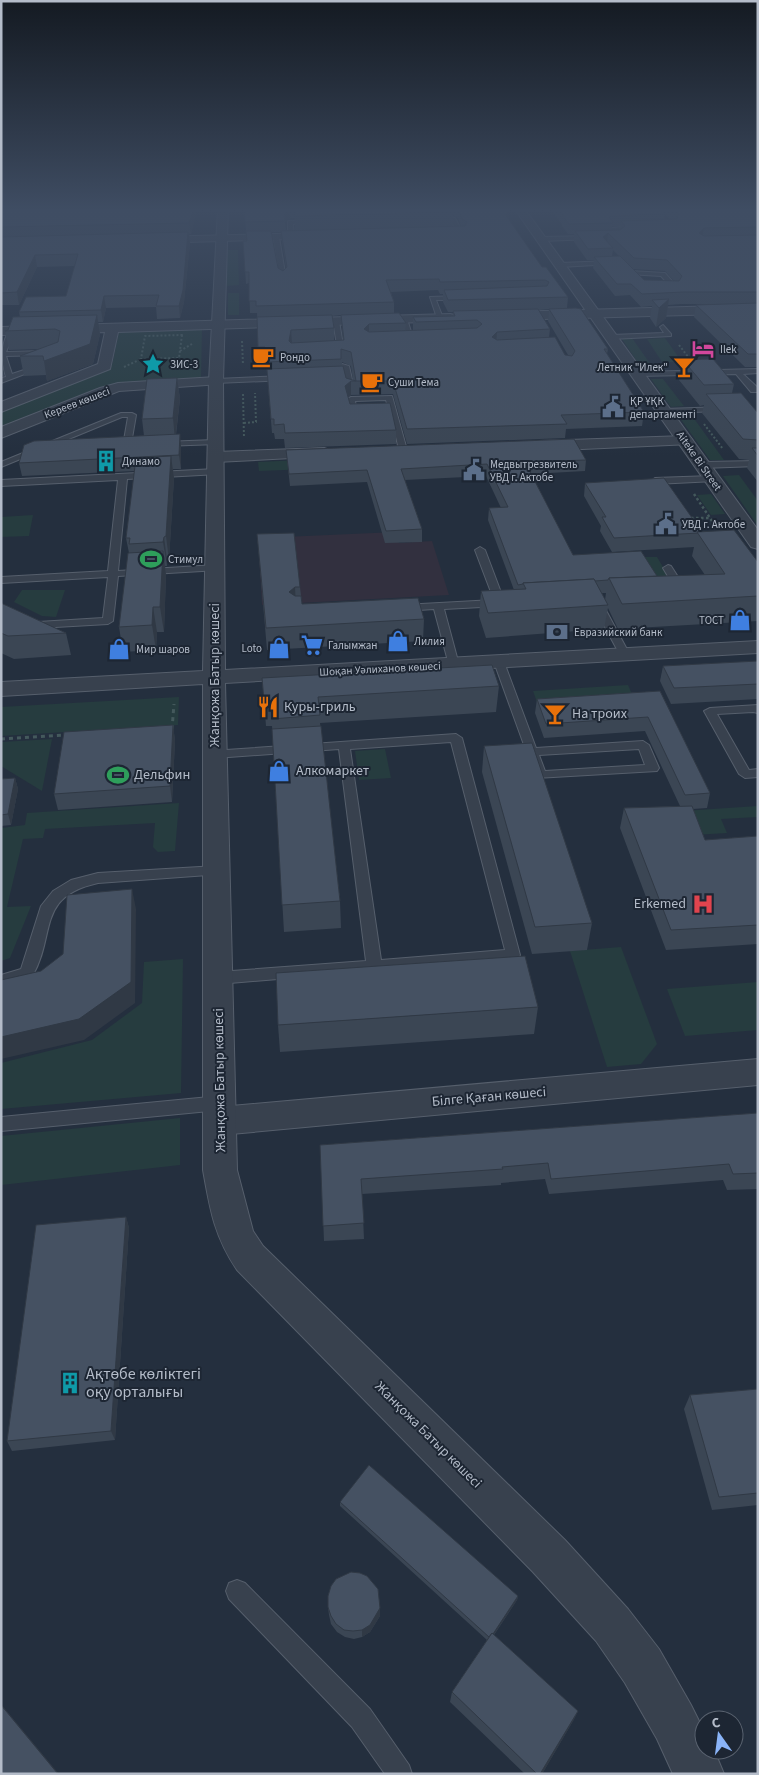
<svg xmlns="http://www.w3.org/2000/svg" width="759" height="1775" font-family="'Source Sans 3',sans-serif">
	<rect width="100%" height="100%" fill="#242f3e"/>
	<path fill="#32303f" d="M396 532 399 543 432 541 449 595 262 605 259 555 262 554 261 538Z"/>
	<g fill="#263c3f">
		<path d="M226 250H238L239 285 227 286Z"/>
		<rect x="228" y="293" width="11" height="22"/>
		<path d="M202 329 201 379 122 383 88 392 1 426V411L108 368 112 365 119 332Z"/>
		<path d="M632 338 656 372H644L622 339Z"/>
		<path d="M665 338 682 362H662L647 339Z"/>
		<path d="M651 379H663L684 406 671 407Z"/>
		<path d="M690 413 724 460H710L677 414Z"/>
		<path d="M386 456 388 466 259 471 258 462Z"/>
		<path d="M739 475 758 501V526L723 476Z"/>
		<path d="M711 494 725 514 711 515 697 495Z"/>
		<path d="M33 515 29 536 1 537V517Z"/>
		<path d="M644 557H657L669 577 649 579Z"/>
		<path d="M22 590H65L56 617 42 616 14 602Z"/>
		<path d="M628 685 634 699 538 705 533 691Z"/>
		<path d="M179 697 178 725 1 736V707Z"/>
		<path d="M52 739 42 791 1 766V742Z"/>
		<path d="M385 749 391 778 359 780 355 751Z"/>
		<path d="M179 803 175 851 158 852 153 847 155 823 45 829 43 838 23 839 7 907 31 906 10 958 1 961V828L25 825 27 813Z"/>
		<path d="M758 806V817L721 819 727 833 694 835 683 811Z"/>
		<path d="M621 947 657 1044 641 1064 607 1067 570 951Z"/>
		<path d="M183 959 181 1093 1 1109V1063L92 1040 142 1003 144 962Z"/>
		<path d="M758 982V1030L685 1036 667 989Z"/>
		<path d="M180 1118V1165L1 1185V1136Z"/>
	</g>
	<g fill="none" stroke-linecap="round" stroke-linejoin="round">
		<g stroke="#565f6c" stroke-width="2">
			<g id="service">
				<path d="M436 217 455 218 463 233 458 234 451 221 434 220Z"/>
				<path d="M313 220 315 223 293 224 294 236 291 238 288 236V221Z"/>
				<path d="M638 226 640 229 616 230 621 238 609 237 615 235 610 228Z"/>
				<path d="M276 235 279 237 286 279 283 281 280 279 273 237Z"/>
				<path d="M591 236 593 239 542 241 539 239 542 237Z"/>
				<path d="M611 261 613 264 560 267 557 265 560 263Z"/>
				<path d="M630 271 665 273 679 289 676 291 667 290V288L671 287 661 276 628 274Z"/>
				<path d="M430 297 460 296 463 298 460 300H436L443 318 440 320 437 318Z"/>
				<path d="M404 317 407 319 414 341 409 340 401 319Z"/>
				<path d="M336 319 339 321 343 345 340 347 337 345 333 321Z"/>
				<path d="M663 325 671 334V336L611 339 608 337 611 335 664 333 660 327Z"/>
				<path d="M12 329 15 331 6 352 47 351 50 353 47 355 6 356 12 374 39 365 43 367 1 383V378L6 377C1 362 0 339 12 329Z"/>
				<path d="M342 364 349 366 355 393 348 391Z"/>
				<path d="M758 369V373L743 374 758 388V392H751L736 374 638 376 634 374 638 372Z"/>
				<path d="M285 376H288V380L216 383 212 381 216 379Z"/>
				<path d="M392 396 407 450 403 452 399 450 391 415 351 417 347 399 351 397ZM386 400 389 411 357 413 355 401Z"/>
				<path d="M725 407V411H722L664 413 660 411 664 409Z"/>
				<path d="M121 413H132L136 415 131 444H139V448H127L123 446 128 417H122L1 467V462Z"/>
				<path d="M215 440H218V444L163 446 159 444 163 442Z"/>
				<path d="M758 461V466L702 468 698 465 702 462Z"/>
				<path d="M216 469 220 472 219 474 127 479 118 571 216 565 219 566V570L118 576 113 621 108 624 38 628 33 625 38 622 103 618 108 577 1 583V577L108 571 118 480 1 486V480Z"/>
				<path d="M712 476 715 477V481L655 484 651 481 655 478Z"/>
				<path d="M480 547 485 550 505 603 500 606 444 609 459 665 454 668 449 665 434 609 403 611 398 608 403 605 494 600 475 550Z"/>
				<path d="M668 565 671 566 687 591 686 593 682 594 678 593 663 568Z"/>
				<path d="M597 600 602 603 630 655 629 657 625 658 620 655 592 603Z"/>
				<path d="M499 659 504 662 536 748 643 741 649 745 659 768 657 771 536 778 494 662ZM639 749 645 765 545 771 539 755Z"/>
				<path d="M758 705V713L753 712 717 714 749 770 758 769V777L745 778 739 774 704 711 710 708Z"/>
				<path d="M456 734 462 738 520 955 518 959 218 984 213 982 211 978 213 974 218 972 366 961 339 749 215 758 209 754 211 751ZM451 742 505 950 381 960 350 749Z"/>
				<path d="M217 866 222 868 224 871 222 874 98 883C35 897 57 934 32 977L1 986V975L21 969 41 906 53 891 71 880 98 873Z"/>
				<path d="M220 1096 226 1098 228 1103 226 1108 220 1110 1 1131V1117Z"/>
				<path d="M237 1580 245 1583 370 1709 409 1765 412 1774H385L352 1727 229 1599 226 1591 229 1583Z"/>
			</g>
		</g>
		<g stroke="#565f6c" stroke-width="2">
			<g id="minor">
				<path d="M320 233 324 234 325 236 324 238 153 243 147 240 153 237Z"/>
				<path d="M758 305V313L505 320 499 316 505 312Z"/>
				<path d="M450 314 455 315 457 318 455 321 118 332 110 369 1 412V402L98 364 105 332 1 335V327Z"/>
				<path d="M216 377 221 378 223 381 221 384 119 391 1 438V427L100 388 118 383Z"/>
				<path d="M685 436 691 438 693 441 691 444 539 451 533 449 531 446 533 443 539 441Z"/>
				<path d="M324 448 330 450 332 453 330 456 216 462 210 461 208 457 210 453 216 452Z"/>
				<path d="M758 1059V1085L220 1135 208 1131 203 1121 208 1111 220 1107Z"/>
			</g>
		</g>
		<g stroke="#565f6c" stroke-width="2">
			<g id="tertiary">
				<path d="M218 208H228L223 381 225 670 758 641V653L225 683 237 1170 253 1231 263 1246 565 1540 628 1609 659 1649 691 1705 704 1731V1750H714L724 1774H673L657 1739 625 1683 596 1641 533 1572 237 1270C214 1236 210 1209 203 1170V684L1 696V682L203 671 209 381Z"/>
				<path d="M514 208H524L758 530V549L751 547Z"/>
			</g>
		</g>
		<g stroke="#44595c" stroke-width="2" stroke-dasharray="2 2" stroke-linecap="butt">
			<path d="M182 335 179 358 141 359 145 336Z"/>
			<path d="M242 341 243 365"/>
			<path d="M679 345 689 358"/>
			<path d="M180 351 192 344"/>
			<path d="M124 367 141 359"/>
			<path d="M243 394 244 438"/>
			<path d="M244 423 256 422 255 393"/>
			<path d="M704 424 723 449"/>
		</g>
		<g stroke="#44595c" stroke-width="2.5" stroke-dasharray="2.5 2.5" stroke-linecap="butt">
			<path d="M694 494 720 533"/>
			<path d="M691 518H711"/>
		</g>
		<g stroke="#44595c" stroke-width="3" stroke-dasharray="4 4" stroke-linecap="butt">
			<path d="M172 729 174 704"/>
			<path d="M1 739 66 735"/>
		</g>
		<use href="#service" fill="#38414e" fill-rule="evenodd"/>
		<use href="#minor" fill="#38414e" fill-rule="evenodd"/>
		<use href="#tertiary" fill="#38414e" fill-rule="evenodd"/>
	</g>
	<g fill="#3b4654" fill-rule="evenodd">
		<path d="M1 208H197L191 234H189L190 243 184 302 180 318 157 319 156 307 106 308 103 322H98L100 334 93 364 47 381 46 375 24 376 20 356 40 349 9 350 5 331 8 330 20 317 19 312 66 296 75 266 37 267 19 305H1Z"/>
		<path d="M244 208H506L509 212 508 219 542 267 568 297 567 308 608 349 607 354 644 412 642 426 566 429 565 438 407 444 393 394 351 395 348 397 350 404 396 430V444L285 448 284 439H275L274 433H272L266 360 259 361 257 313H250L249 283 246 284 243 241H247ZM453 215 458 218 461 226 453 227ZM290 218H295V230H286L285 222ZM271 232H281L282 241 286 268 283 271 278 268ZM438 290 440 294H443V302L448 312H453V316L413 317V330L405 331 406 323 394 313V302L391 292ZM549 309 548 321 568 355H565L549 337 550 329 539 310ZM341 315 343 340 334 341V328L332 316ZM342 362 351 366 353 380 346 378 342 367Z"/>
		<path d="M549 208H758V367H745L694 317 696 305 724 304H681L668 305 666 318 656 327 650 318 652 306 641 307 630 295 615 296 593 268 594 260H587L574 242V234H568L562 226V224ZM665 215 670 219 664 220ZM612 226H621L620 230H612ZM613 250 619 256H612ZM633 269 665 271 674 281 644 280Z"/>
		<path d="M1 353 4 376H1Z"/>
		<path d="M683 360 734 384 732 393 758 413V482L747 468 749 460 739 459 702 413 704 405 700 406 679 380Z"/>
		<path d="M177 378 180 399 176 435 181 447V469H173L174 478 169 560H167V566H165L166 575 164 632H157L156 650 123 652 119 627 129 553 126 538 135 471 22 476 19 463 144 436 142 419Z"/>
		<path d="M286 450 586 460 585 471 531 474 573 555 657 576 705 575 692 556 694 547 612 552 600 531 601 526 584 496 585 483 702 532 758 562V621L618 629 608 608 604 629 486 638 479 616 481 591 514 590 488 520 489 508H501L486 476 405 480 422 529V542L385 543 367 482 290 486ZM602 593H606L605 600Z"/>
		<path d="M257 534 300 587 302 604 424 619 423 641 267 650Z"/>
		<path d="M1 603 66 633 71 655 14 659 1 653Z"/>
		<path d="M758 661V699L671 704 660 681 663 666Z"/>
		<path d="M262 678 499 686 496 712 320 723 340 901 341 928 284 932 272 726H266Z"/>
		<path d="M660 691 710 793 707 808 693 809 705 840 758 836V944L666 950 620 828 624 808 680 806 645 731 544 738 535 713 537 699Z"/>
		<path d="M173 725 175 741 172 802 58 810 54 794Z"/>
		<path d="M484 746 592 923 587 950 532 954 482 772Z"/>
		<path d="M15 778 18 789 11 825 1 826V779Z"/>
		<path d="M538 1007 534 1034 280 1052 278 1025Z"/>
		<path d="M758 1113V1189L727 1190 723 1180 549 1194 545 1179 501 1183V1185L362 1194 364 1239 324 1241 320 1145Z"/>
		<path d="M126 1217 129 1228 115 1440 12 1451 7 1441Z"/>
		<path d="M758 1389V1505L712 1510 684 1409 690 1395Z"/>
		<path d="M340 1502 518 1596 517 1600 494 1635 578 1711 573 1721 542 1774H525L450 1702 452 1692 487 1640 340 1506Z"/>
		<path d="M328 1607 380 1616 370 1632 362 1637 354 1639 345 1637 337 1632 331 1624 329 1615Z"/>
	</g>
	<g fill="#303945">
		<path d="M194 208H197L191 234 189 223Z"/>
		<path d="M289 208 290 218 285 222V212Z"/>
		<path d="M509 212 508 222 505 214Z"/>
		<path d="M704 228 702 239 699 233Z"/>
		<path d="M188 232 190 243 184 302 180 318 179 306Z"/>
		<path d="M608 233 607 244 603 237Z"/>
		<path d="M35 255 37 267 19 305 17 292Z"/>
		<path d="M104 296 106 308 103 322 101 310Z"/>
		<path d="M669 299 666 318 656 327 659 308Z"/>
		<path d="M97 315 100 334 93 364 47 381 44 361Z"/>
		<path d="M369 324V337L364 329Z"/>
		<path d="M291 330 292 343 289 341Z"/>
		<path d="M497 332 496 345 492 337Z"/>
		<path d="M1 353 4 376 1 364Z"/>
		<path d="M177 378 180 399 175 440 173 418Z"/>
		<path d="M351 381V395L345 399V386Z"/>
		<path d="M180 434 181 447V469L179 455Z"/>
		<path d="M171 456 174 478 169 560 166 536Z"/>
		<path d="M164 537 167 560V566L163 542Z"/>
		<path d="M163 551 166 575 164 632 160 607Z"/>
		<path d="M295 587 296 608 289 592Z"/>
		<path d="M153 607 157 632 156 650 152 625Z"/>
		<path d="M173 725 175 741 172 802 170 786Z"/>
		<path d="M15 778 18 789 11 825 8 814Z"/>
		<path d="M132 889 136 909 135 1003 84 1040 1 1059V1037Z"/>
		<path d="M126 1217 129 1228 115 1440 111 1431Z"/>
		<path d="M518 1596 517 1600 489 1642 490 1638Z"/>
		<path d="M380 1608V1616L370 1632 362 1637V1630Z"/>
		<path d="M1 1704 59 1774H58L1 1705Z"/>
		<path d="M578 1711 573 1721 542 1774H540Z"/>
	</g>
	<g fill="#455162" stroke="#303945">
		<path d="M1 208H194L189 223 1 227Z"/>
		<path d="M244 208H303H289L285 212V221L245 222Z"/>
		<path d="M416 208H451L453 212 295 216 294 210Z"/>
		<path d="M458 208H506L509 212 505 214 542 267H546L568 297 448 300 444 290 547 286 549 282 545 280 440 282 439 279 386 280 394 302 256 306V301H249V272H245L243 241H247L246 231H271L278 268 283 271 287 267 281 231 465 226 467 222 462 219Z"/>
		<path d="M558 208H659L665 214 611 216 609 217 613 223 569 224 562 215H564Z"/>
		<path d="M670 208H758V227L704 228 699 233 704 236 758 235V292H683L642 294 631 284H617L594 257 620 256 644 280 679 281 682 276 667 260 634 258 608 233 603 237 613 248 588 249 575 231 620 230 625 226 621 221 677 219 678 214Z"/>
		<path d="M188 232 183 290 179 306H156L159 295 104 296 101 310 19 312 26 297 66 296 78 254 35 255 17 292 1 293V237Z"/>
		<path d="M669 299 659 308 652 300Z"/>
		<path d="M758 303V354H748L696 305Z"/>
		<path d="M576 308 581 309 608 349H604L644 412 561 415 567 424 407 429 393 381H351L345 386 350 404 390 403 396 430 285 433 284 424 274 425V419H271L267 369 343 366 346 378 356 381 351 352 341 349V359L266 362 265 347H258L257 317 332 315 334 328 291 330 289 341 291 343 344 340 341 315 399 313 406 323 369 324 364 329 369 332 477 328 482 324 477 320 416 322 413 317 455 316 453 311 538 309 550 329 497 332 492 337 497 340 555 337 565 355 572 356 575 351 549 309Z"/>
		<path d="M97 315 90 344 44 361 43 356H20L58 342 60 331 55 329 5 331 8 330 13 317Z"/>
		<path d="M713 359 734 384 704 385 683 360Z"/>
		<path d="M177 378 173 418 142 419 147 379Z"/>
		<path d="M741 393 758 413V440L743 439 706 394Z"/>
		<path d="M180 434 179 455 19 463 24 445 34 441Z"/>
		<path d="M574 439 586 460 525 462 573 555 641 551 657 576 609 578 608 580 595 581 594 579 523 583V584L518 585 489 508 508 507 487 464 401 469 422 529 386 531 367 470 289 474 286 450Z"/>
		<path d="M752 448H758V456Z"/>
		<path d="M171 456 166 536 164 537 163 542 129 544 130 538H126L136 458Z"/>
		<path d="M664 478 702 532H697L698 533 614 538 602 517H606L585 483Z"/>
		<path d="M734 530 758 562V596L622 604 609 578 725 574 697 532Z"/>
		<path d="M294 533 300 587H295L289 592 295 596H301L302 604 418 598 424 619 266 628 257 534Z"/>
		<path d="M163 551 160 607H153L152 625 119 627 128 553Z"/>
		<path d="M594 579 608 605 488 613 481 591 526 589 523 583Z"/>
		<path d="M1 603 66 633 8 636 1 633Z"/>
		<path d="M758 661V684L674 688 663 666Z"/>
		<path d="M492 665 499 686 318 697 320 715 272 719 270 700H264L262 678Z"/>
		<path d="M660 691 710 793 685 795 648 717 546 724 537 699Z"/>
		<path d="M173 725 170 786 54 794 64 732Z"/>
		<path d="M321 726 340 901 282 905 272 729Z"/>
		<path d="M532 743 592 923 535 927 484 746Z"/>
		<path d="M15 778 8 814 1 815V779Z"/>
		<path d="M692 806 705 840 758 836V925L671 930 624 808Z"/>
		<path d="M132 889 131 982 79 1019 1 1037V980L41 971 63 954 67 895Z"/>
		<path d="M525 956 538 1007 278 1025 276 973Z"/>
		<path d="M758 1113V1173L733 1174 729 1164 551 1179 548 1163 502 1167 503 1169 361 1179 364 1223 323 1226 320 1145Z"/>
		<path d="M126 1217 111 1431 7 1441 36 1225Z"/>
		<path d="M758 1389V1493L719 1497 690 1395Z"/>
		<path d="M369 1465 518 1596 493 1634 492 1633 489 1637 340 1502Z"/>
		<path d="M351 1572 360 1573 367 1576 378 1589 380 1608 370 1625 362 1630 353 1631 344 1630 336 1624 331 1616 328 1607V1596L331 1586 336 1579Z"/>
		<path d="M492 1633 578 1711 540 1774H537L452 1692Z"/>
		<path d="M1 1705 58 1774H1Z"/>
	</g>
	<linearGradient id="sky" x2="0" y2="1"><stop stop-color="#141a22"/><stop offset="0.46" stop-color="#3f4d63"/><stop offset="1" stop-color="#3f4d63" stop-opacity="0"/></linearGradient>
	<rect width="759" height="456" fill="url(#sky)"/>
	<defs>
		<g id="hotel-bare" transform="scale(1.725)"><path d="M-6-4.5h1.5V1H6V5H4.5V3h-9V5H-6ZM-4 0a1.8 1.8 0 1 1 3.6 0ZM.5 0V-2.5h3Q6-2.5 6 0Z" fill="#d1479c" stroke="#1d2633" stroke-width="2.5" paint-order="stroke"/></g>
		<g id="cafe-bare" transform="scale(1.725)"><path d="M-5.5-4.5H6V0H3Q3 3.5 0 3.5H-2.5Q-5.5 3.5-5.5 0ZM3-3.2v2h1.7v-2ZM-6 4.5H4V6H-6Z" fill="#e8710a" stroke="#1d2633" stroke-width="2.5" paint-order="stroke"/></g>
		<g id="sight-bare" transform="scale(1.725)"><path d="M0-6L1.8-2.2L6-1.7L2.9 1.2L3.7 5.4L0 3.3L-3.7 5.4L-2.9 1.2L-6-1.7L-1.8-2.2Z" fill="#0f9aa8" stroke="#1d2633" stroke-width="2.5" paint-order="stroke"/></g>
		<g id="bar-bare" transform="scale(1.725)"><path d="M-6-5H6L.8 .8V4.5H3.5V6h-7V4.5H-.8V.8Z" fill="#e8710a" stroke="#1d2633" stroke-width="2.5" paint-order="stroke"/></g>
		<g id="civic-bare" transform="scale(1.725)"><path d="M-.6-6.5H3V-4.5H.6V-3L4-1V1h2V6H-6V1h2V-1L-.6-3ZM-1.2 2.5V6h2.4V2.5Z" fill="#5c6f8a" stroke="#1d2633" stroke-width="2.5" paint-order="stroke"/></g>
		<g id="building-bare" transform="scale(1.725)"><path d="M-4-6H4V6H1V3H-1V6H-4ZM-2.5-4.3h1.7v1.8h-1.7ZM.8-4.3h1.7v1.8H.8ZM-2.5-1h1.7V.8h-1.7ZM.8-1h1.7V.8H.8Z" fill="#0f9aa8" stroke="#1d2633" stroke-width="2.5" paint-order="stroke"/></g>
		<g id="stadium-bare" transform="scale(1.725)"><path d="M0-5a6.5 5 0 1 0 0 10a6.5 5 0 1 0 0-10ZM-3.5-1.8h7v3.6h-7Z" fill="#2e9e5b" stroke="#1d2633" stroke-width="2.5" paint-order="stroke"/></g>
		<g id="shop-bare" transform="scale(1.725)"><path d="M-5-2.5h2.3a2.7 3.5 0 0 1 5.4 0H5L5.5 6h-11ZM-1.5-2.5h3a1.5 2.3 0 0 0-3 0Z" fill="#3f7fe0" stroke="#1d2633" stroke-width="2.5" paint-order="stroke"/></g>
		<g id="bank-bare" transform="scale(1.725)"><path d="M-6-4H6V4H-6ZM0-2.3a2.3 2.3 0 1 0 0 4.6a2.3 2.3 0 1 0 0-4.6Z" fill="#5c6f8a" stroke="#1d2633" stroke-width="2.5" paint-order="stroke"/></g>
		<g id="supermarket-bare" transform="scale(1.725)"><path d="M-6-5.5h2.5l.6 2H6L4.5 2H-2.5L-4.4-4H-6ZM-1.5 3.2a1.3 1.3 0 1 0 .1 0ZM3 3.2a1.3 1.3 0 1 0 .1 0Z" fill="#3f7fe0" stroke="#1d2633" stroke-width="2.5" paint-order="stroke"/></g>
		<g id="restaurant-bare" transform="scale(1.725)"><path d="M-5-6h1v4h1v-4h1v4h1v-4h1v5L-1.5 .5V6h-2V.5L-5-1ZM5-6V6H3V1.5H1.5Q1.5-4 5-6Z" fill="#e8710a" stroke="#1d2633" stroke-width="2.5" paint-order="stroke"/></g>
		<g id="hospital-bare" transform="scale(1.725)"><path d="M-5-5h3v3.5h4V-5h3V5h-3V1.5h-4V5h-3Z" fill="#e0444e" stroke="#1d2633" stroke-width="2.5" paint-order="stroke"/></g>
	</defs>
	<g fill-rule="evenodd">
		<use href="#hotel-bare" x="703" y="349"/>
		<use href="#cafe-bare" x="263" y="357"/>
		<use href="#sight-bare" x="153" y="364"/>
		<use href="#bar-bare" x="684" y="367"/>
		<use href="#cafe-bare" x="372" y="382"/>
		<use href="#civic-bare" x="613" y="407"/>
		<use href="#building-bare" x="106" y="461"/>
		<use href="#civic-bare" x="474" y="470"/>
		<use href="#civic-bare" x="666" y="524"/>
		<use href="#stadium-bare" x="151" y="559"/>
		<use href="#shop-bare" x="740" y="620"/>
		<use href="#bank-bare" x="557" y="632"/>
		<use href="#shop-bare" x="398" y="641"/>
		<use href="#supermarket-bare" x="312" y="645"/>
		<use href="#shop-bare" x="279" y="648"/>
		<use href="#shop-bare" x="119" y="649"/>
		<use href="#restaurant-bare" x="268" y="707"/>
		<use href="#bar-bare" x="555" y="714"/>
		<use href="#shop-bare" x="279" y="771"/>
		<use href="#stadium-bare" x="118" y="775"/>
		<use href="#hospital-bare" x="703" y="904"/>
		<use href="#building-bare" x="70" y="1383"/>
	</g>
	<g text-anchor="middle" dominant-baseline="central" stroke-width="4" stroke-linejoin="round" paint-order="stroke">
		<g font-size="11" fill="#b4bcc9" stroke="#1d2633" text-anchor="start">
			<text x="720" y="349">Ilek</text>
			<text x="280" y="357">Рондо</text>
			<text x="170" y="364">ЗИС-3</text>
			<text x="668" y="367" text-anchor="end">Летник "Илек"</text>
			<text x="388" y="382">Суши Тема</text>
			<text x="630" y="401">ҚР ҰҚК<tspan x="630" dy="13">департаменті</tspan></text>
			<text x="122" y="461">Динамо</text>
			<text x="490" y="464">Медвытрезвитель<tspan x="490" dy="13">УВД г. Актобе</tspan></text>
			<text x="682" y="524">УВД г. Актобе</text>
			<text x="168" y="559">Стимул</text>
			<text x="724" y="620" text-anchor="end">ТОСТ</text>
			<text x="574" y="632">Евразийский банк</text>
			<text x="414" y="641">Лилия</text>
			<text x="328" y="645">Галымжан</text>
			<text x="262" y="648" text-anchor="end">Loto</text>
			<text x="136" y="649">Мир шаров</text>
		</g>
		<g font-size="11" fill="#b4bcc9" stroke="#1d2633">
			<text transform="translate(77 403) rotate(-21)">Кереев көшесі</text>
			<text transform="translate(699 461) rotate(55)">Aiteke Bi Street</text>
			<text transform="translate(380 669) rotate(-3)">Шоқан Уәлиханов көшесі</text>
		</g>
		<g font-size="14" fill="#b4bcc9" stroke="#1d2633">
			<text transform="translate(215 675) rotate(-90)">Жанқожа Батыр көшесі</text>
			<text transform="translate(220 1080) rotate(-91)">Жанқожа Батыр көшесі</text>
			<text transform="translate(489 1097) rotate(-5)">Білге Қаған көшесі</text>
			<text transform="translate(428 1435) rotate(45)">Жанқожа Батыр көшесі</text>
		</g>
		<g font-size="14" fill="#b4bcc9" stroke="#1d2633" text-anchor="start">
			<text x="284" y="707">Куры-гриль</text>
			<text x="572" y="714">На троих</text>
			<text x="296" y="771">Алкомаркет</text>
			<text x="134" y="775">Дельфин</text>
			<text x="686" y="904" text-anchor="end">Erkemed</text>
		</g>
		<g font-size="16" fill="#b4bcc9" stroke="#1d2633" text-anchor="start">
			<text x="86" y="1374">Ақтөбе көліктегі<tspan x="86" dy="18">оқу орталығы</tspan></text>
		</g>
	</g>
	<rect width="759" height="1775" fill="none" stroke="#b4bcc9" stroke-width="5"/>
	<g transform="translate(719 1735) rotate(346)"><circle r="24" fill="#1d2633" stroke="#59626f"/>
	<path d="M0-4L9 19L0 12L-9 19Z" fill="#8ab4f8"/>
	<text y="-8" font-size="14" font-weight="bold" text-anchor="middle" fill="#b4bcc9">С</text>
	</g>
</svg>
